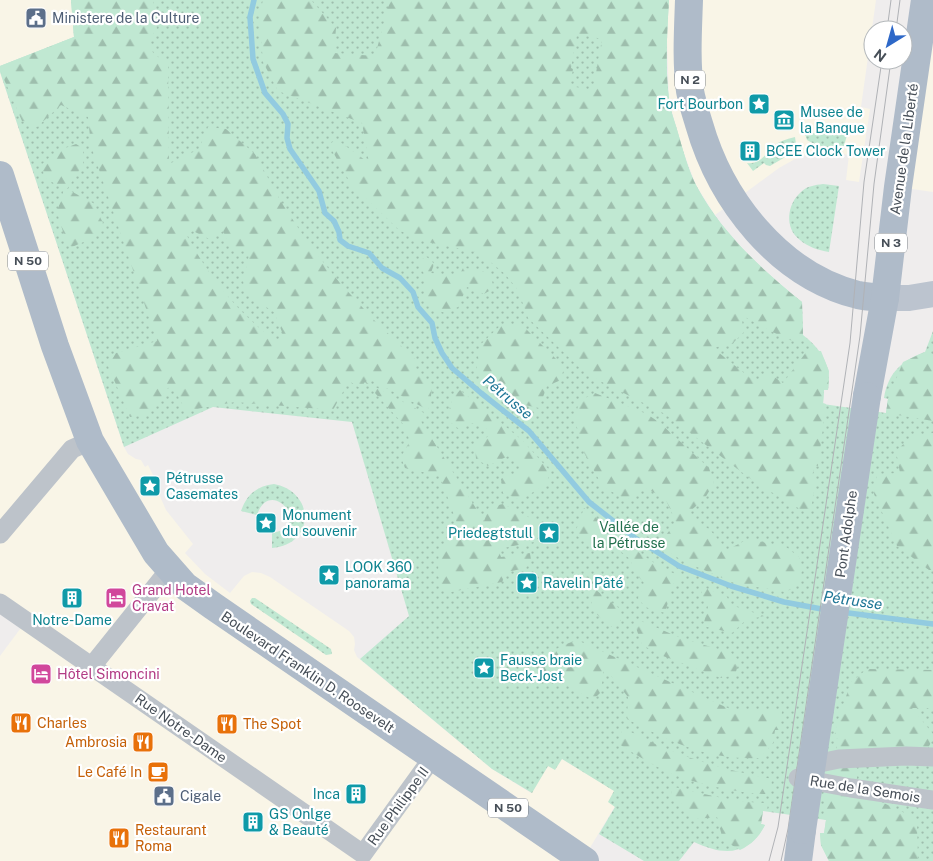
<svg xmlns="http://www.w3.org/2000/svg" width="933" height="861" font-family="'Public Sans',sans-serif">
	<defs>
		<pattern id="green-dots" width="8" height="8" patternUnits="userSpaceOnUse" patternTransform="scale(1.25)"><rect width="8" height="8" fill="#c0e8d2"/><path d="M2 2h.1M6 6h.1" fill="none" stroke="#9ebead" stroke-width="1.8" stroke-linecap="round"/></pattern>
		<pattern id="forest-firs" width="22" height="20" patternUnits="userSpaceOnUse" patternTransform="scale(1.25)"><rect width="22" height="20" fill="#c0e8d2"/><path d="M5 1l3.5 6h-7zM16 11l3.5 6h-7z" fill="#9ebead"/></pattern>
	</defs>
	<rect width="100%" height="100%" fill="#efeded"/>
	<g fill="#f9f5e7">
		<path d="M0 0H71L74 37 0 66Z"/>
		<path d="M669 0H876L861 107 870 109 859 182 846 180 849 155 831 152 812 153 795 159 779 168 715 215 696 185 682 148 669 101 667 39Z"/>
		<path d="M933 0V192L898 187Z"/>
		<path d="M0 72 124 447 128 454 136 459 141 460 145 467 148 465 154 477 152 478 166 510 193 544 185 553 205 574 230 593 244 576 252 572 261 573 270 577 349 631 354 637 355 644 354 650 357 657 492 769 531 793 548 766 562 759 615 791V806L582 861H0V656L26 621 0 602Z"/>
	</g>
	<g fill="url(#green-dots)">
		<path d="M71 0H669C667 33 665 67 669 99 670 110 675 122 678 133 683 150 688 170 697 187 722 233 761 269 802 302L803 335C822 350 832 366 828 390H824L823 404 886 413 888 399 884 398C888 373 902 360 925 352L933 331V861H829L821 845 820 833 824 834 826 820 763 811 761 824 765 825C748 856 724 856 694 842L679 861H644L599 834 615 807 608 802 614 791 562 759 555 770 548 766 532 793 492 769 360 659 409 616 352 422 213 407 124 447 0 72V66L74 37Z"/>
		<path d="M825 132 847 135 844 146C833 153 816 145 807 140L805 134Z"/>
		<path d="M795 137 796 144 792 147V153L770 166 766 165 764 163 753 171 747 163C759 165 766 154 773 147 778 141 788 139 795 137Z"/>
		<path d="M823 184 839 186 829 252C818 250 808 247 800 240 784 228 787 204 801 192 807 186 815 185 823 184Z"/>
		<path d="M274 484C316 492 315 545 272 548V533C314 527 270 475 257 515L241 511C247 494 257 486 274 484Z"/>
		<path d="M252 598H255L331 649 332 654 326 655 251 604 250 601Z"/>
	</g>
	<g fill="url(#forest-firs)" fill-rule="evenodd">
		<path d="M71 0H154L151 17 157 28C145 44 149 55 168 62L169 164 199 149 208 127 226 129 255 154 280 200 308 243 340 283 375 321 419 363 414 368 432 387 430 405 428 410 369 379 366 382 424 413 420 420 484 521 489 507 503 504 548 527 534 542 498 549 501 557 530 553 531 560 526 568 507 572 502 582 446 593 438 576 439 549 459 529 440 476 405 468 401 457 410 441 403 424 365 382 360 388 349 381 333 410 235 402 186 411 173 387 168 388 148 415 130 417 108 366 116 353 157 341 91 146 88 117 61 105 37 127 22 121 0 70V66L74 37ZM193 231 209 239 223 231 231 249 250 251 243 281 247 295 274 312 284 337 279 344C238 313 210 279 186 234Z"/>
		<path d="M263 0H311L336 28 334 53 375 56 390 0H669C667 33 665 67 669 99 670 110 675 122 678 133 683 150 688 170 697 187 722 233 761 269 802 302L803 335 797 342 786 339 741 315 744 332 733 343 713 348 759 385 761 375 770 374 783 383 807 351H821L829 371 828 390H824L823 403 826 404 818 466 814 465 812 479 816 480 810 515 756 483 665 414 600 381 581 369 528 318 518 290 505 274 488 260 476 252 418 240 399 230 351 184 329 145 336 139 369 163 362 123 278 91 263 62 259 16ZM577 34 602 39 593 90 570 86 573 69 571 68Z"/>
		<path d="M76 144 83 148V165L67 189 93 203 103 223 95 237 72 247 67 245 57 212 64 189 45 178 41 165 57 151Z"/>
		<path d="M425 256 431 260 434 264 431 273 459 276 463 268C480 270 490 269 494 288L484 294 467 287 458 307 445 313 431 308 424 299 426 276 420 268 421 261Z"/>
		<path d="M521 324 564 367 561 380 547 386 539 408 510 402 476 373 480 345 501 325Z"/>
		<path d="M925 352 933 359V421L886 413 888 399 903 362Z"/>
		<path d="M460 390 522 440 551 472 545 485 520 500 503 493 501 479 507 475 520 476V463L508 456 488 466 476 459 475 445 490 435 485 426 470 423 459 429 450 422C448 408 450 400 460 390Z"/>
		<path d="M595 393 647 414 660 423 709 468 714 483 705 498 687 514 710 530 727 550 748 539 786 547 799 557 802 571 796 586 786 592 734 583 683 561 664 549 663 539 676 522 665 498 643 487 627 500 603 487 582 449 575 419 579 401Z"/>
		<path d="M933 433V570H929L897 546 874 494 877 474 900 473 896 451 911 437Z"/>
		<path d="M584 508C615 533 645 562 682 577L673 584 665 613 645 607 638 598 645 584 635 573 630 559 614 546 582 541 575 533Z"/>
		<path d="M703 587 727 597 731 605 764 616 746 620 732 633 703 626 709 603 701 595Z"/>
		<path d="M592 590H596L620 609 621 621 611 627C597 616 592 611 590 593Z"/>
		<path d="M641 621 681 638 731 653 739 661 735 675 721 678 663 656 642 645 635 625Z"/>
		<path d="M577 640 730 709 782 711 779 730H775L773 743 760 758C707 760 673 743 627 719L628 697 604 667 601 692 593 700 541 671 542 659 561 646Z"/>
		<path d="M867 669 933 670V708H912L933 734V739L928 748 840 759 857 768V778L852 788 909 815 917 824 918 861H829L821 845 820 833H824L826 820 823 819 832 752H836L838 739 834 738 837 723 851 682Z"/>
		<path d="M623 728C674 755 715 768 772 779L770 794C745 795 691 783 668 772 650 764 634 753 617 743Z"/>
		<path d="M674 787C705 794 737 803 768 803L767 811H763L761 824 765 825C759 837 752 844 740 850L723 840 717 817 696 819 671 793Z"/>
	</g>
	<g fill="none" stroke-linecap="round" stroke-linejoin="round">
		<g stroke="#92cbe0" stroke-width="5.5">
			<path d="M254 0 250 17 253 59 265 93 283 114 288 124 287 138 290 149 319 191 325 213 334 221 339 232 340 240 348 246 369 253 382 268 400 278 413 292 418 307 432 323 435 338 442 353 452 368 481 393 529 431 589 502 635 538 679 566 731 586 784 602 827 610"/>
			<path d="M841 612 933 624"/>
		</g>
		<g stroke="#bdc3ca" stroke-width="19">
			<path d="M0 534 72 449 90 441"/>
			<path d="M0 603 363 854 433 757"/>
			<path d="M92 666 169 570"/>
			<path d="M805 772 815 764 839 759 906 756 933 757"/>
			<path d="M798 778 851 788 933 800"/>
		</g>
		<path stroke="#bcc4cf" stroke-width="26" d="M885 298H909L933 294"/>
		<g stroke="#afbbc9" stroke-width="28">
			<path d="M689 0C688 30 686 61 690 91 692 102 696 114 699 124 721 201 779 275 858 295 867 297 876 297 885 298"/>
			<path d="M0 175 55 346 90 441 156 553 185 586 213 606 585 861"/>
			<path d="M867 396 885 298 898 187 925 0"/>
			<path d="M798 861 802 830"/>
		</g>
		<g stroke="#b0b2b6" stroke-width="1">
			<path d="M887 30 891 0"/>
			<path d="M896 30 900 0"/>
			<path d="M769 861 778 827 850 343 864 182 882 60"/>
			<path d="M781 861 788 829 860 336 874 184 891 60"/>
		</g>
		<path stroke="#afbbc9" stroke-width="28" d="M802 830 867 396"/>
	</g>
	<defs>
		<g id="civic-square" transform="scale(1.125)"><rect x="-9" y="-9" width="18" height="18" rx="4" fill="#5c6f8a" stroke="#fff"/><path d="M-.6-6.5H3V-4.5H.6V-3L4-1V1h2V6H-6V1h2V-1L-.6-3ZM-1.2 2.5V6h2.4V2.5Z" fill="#fff"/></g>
		<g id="sight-square" transform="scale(1.125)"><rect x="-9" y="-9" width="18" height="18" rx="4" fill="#0f9aa8" stroke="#fff"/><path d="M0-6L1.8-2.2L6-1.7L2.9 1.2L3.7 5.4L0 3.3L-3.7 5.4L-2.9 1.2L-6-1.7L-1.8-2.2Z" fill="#fff"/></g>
		<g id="museum-square" transform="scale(1.125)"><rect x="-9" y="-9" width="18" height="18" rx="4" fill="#0f9aa8" stroke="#fff"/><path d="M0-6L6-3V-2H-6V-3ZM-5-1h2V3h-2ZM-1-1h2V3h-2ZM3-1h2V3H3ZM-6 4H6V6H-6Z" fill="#fff"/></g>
		<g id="building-square" transform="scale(1.125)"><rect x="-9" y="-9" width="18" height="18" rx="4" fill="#0f9aa8" stroke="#fff"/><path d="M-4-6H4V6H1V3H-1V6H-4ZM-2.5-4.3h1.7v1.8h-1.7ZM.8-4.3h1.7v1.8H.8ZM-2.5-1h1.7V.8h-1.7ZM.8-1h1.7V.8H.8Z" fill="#fff"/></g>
		<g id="hotel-square" transform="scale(1.125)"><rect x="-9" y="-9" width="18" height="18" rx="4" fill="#d1479c" stroke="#fff"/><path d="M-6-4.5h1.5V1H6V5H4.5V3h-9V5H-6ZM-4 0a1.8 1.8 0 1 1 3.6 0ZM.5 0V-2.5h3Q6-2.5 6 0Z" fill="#fff"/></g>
		<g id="restaurant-square" transform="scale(1.125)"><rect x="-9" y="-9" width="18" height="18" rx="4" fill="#e8710a" stroke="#fff"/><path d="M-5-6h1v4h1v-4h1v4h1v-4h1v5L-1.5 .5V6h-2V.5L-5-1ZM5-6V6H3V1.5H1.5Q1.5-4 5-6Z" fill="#fff"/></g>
		<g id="cafe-square" transform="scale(1.125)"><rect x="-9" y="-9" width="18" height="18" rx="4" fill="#e8710a" stroke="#fff"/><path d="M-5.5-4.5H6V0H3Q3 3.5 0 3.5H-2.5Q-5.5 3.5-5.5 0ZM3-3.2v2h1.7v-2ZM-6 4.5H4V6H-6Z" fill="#fff"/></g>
	</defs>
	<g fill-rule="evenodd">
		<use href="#civic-square" x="36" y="18"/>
		<use href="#sight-square" x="759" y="104"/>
		<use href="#museum-square" x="784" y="120"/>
		<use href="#building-square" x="750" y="151"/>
		<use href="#sight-square" x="150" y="486"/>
		<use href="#sight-square" x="266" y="523"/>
		<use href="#sight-square" x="549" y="533"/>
		<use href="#sight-square" x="329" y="575"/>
		<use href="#sight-square" x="527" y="583"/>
		<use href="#building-square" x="72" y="598"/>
		<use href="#hotel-square" x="116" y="598"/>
		<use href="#sight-square" x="484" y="668"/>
		<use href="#hotel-square" x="41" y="674"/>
		<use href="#restaurant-square" x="21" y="723"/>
		<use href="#restaurant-square" x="227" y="724"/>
		<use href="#restaurant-square" x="143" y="742"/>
		<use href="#cafe-square" x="158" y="772"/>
		<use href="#building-square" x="356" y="794"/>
		<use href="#civic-square" x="164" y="796"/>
		<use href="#building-square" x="253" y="822"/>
		<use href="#restaurant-square" x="119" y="838"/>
	</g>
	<g text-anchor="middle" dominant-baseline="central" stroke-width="4.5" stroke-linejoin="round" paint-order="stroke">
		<g fill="#fff" stroke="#7e848a" stroke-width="1">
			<rect x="675" y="70.5" width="30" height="19" rx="4"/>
			<rect x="875" y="233.5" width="32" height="19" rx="4"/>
			<rect x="8" y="251.5" width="40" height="19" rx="4"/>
			<rect x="488" y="798.5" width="40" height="19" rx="4"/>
		</g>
		<g font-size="12" font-weight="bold" fill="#474f58">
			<text x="690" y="80">N 2</text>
			<text x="891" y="243">N 3</text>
			<text x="28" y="261">N 50</text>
			<text x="508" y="808">N 50</text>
		</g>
		<g font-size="14" fill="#4e5e75" stroke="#fff" text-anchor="start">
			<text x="52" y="18">Ministere de la Culture</text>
			<text x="180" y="796">Cigale</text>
		</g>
		<g font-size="14" fill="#0d838f" stroke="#fff" text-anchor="start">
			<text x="743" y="104" text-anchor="end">Fort Bourbon</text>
			<text x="800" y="112">Musee de<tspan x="800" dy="16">la Banque</tspan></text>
			<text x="766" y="151">BCEE Clock Tower</text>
			<text x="166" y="478">Pétrusse<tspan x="166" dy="16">Casemates</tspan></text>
			<text x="282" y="515">Monument<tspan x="282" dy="16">du souvenir</tspan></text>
			<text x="533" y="533" text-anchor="end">Priedegtstull</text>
			<text x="345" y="567">LOOK 360<tspan x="345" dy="16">panorama</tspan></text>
			<text x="543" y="583">Ravelin Pâté</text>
			<text x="72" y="620" text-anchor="middle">Notre-Dame</text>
			<text x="500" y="660">Fausse braie<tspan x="500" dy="16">Beck-Jost</tspan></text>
			<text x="340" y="794" text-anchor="end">Inca</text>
			<text x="269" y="814">GS Onlge<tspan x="269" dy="16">&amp; Beauté</tspan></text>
		</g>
		<g font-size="14" fill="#474f58" stroke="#fff">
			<text transform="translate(904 149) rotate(-82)">Avenue de la Liberté</text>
			<text transform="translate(846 534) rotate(-82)">Pont Adolphe</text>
			<text transform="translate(308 672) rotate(34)">Boulevard Franklin D. Roosevelt</text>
			<text transform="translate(181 728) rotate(35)">Rue Notre-Dame</text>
			<text transform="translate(865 789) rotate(9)">Rue de la Semois</text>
			<text transform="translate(398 806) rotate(-54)">Rue Philippe II</text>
		</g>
		<g font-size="14" fill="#21704d" stroke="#fff">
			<text x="629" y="527">Vallée de<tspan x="629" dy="16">la Pétrusse</tspan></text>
		</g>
		<g font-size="14" fill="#b23c85" stroke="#fff" text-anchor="start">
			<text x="132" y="590">Grand Hotel<tspan x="132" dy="16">Cravat</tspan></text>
			<text x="57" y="674">Hôtel Simoncini</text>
		</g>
		<g font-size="14" fill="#c56008" stroke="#fff" text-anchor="start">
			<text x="37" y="723">Charles</text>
			<text x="243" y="724">The Spot</text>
			<text x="127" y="742" text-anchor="end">Ambrosia</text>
			<text x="142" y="772" text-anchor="end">Le Café In</text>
			<text x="135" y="830">Restaurant<tspan x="135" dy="16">Roma</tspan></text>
		</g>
		<g font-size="15" font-style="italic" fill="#1d7595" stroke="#fff">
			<text transform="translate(508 397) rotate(40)">Pétrusse</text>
			<text transform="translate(853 600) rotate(8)">Pétrusse</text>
		</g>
	</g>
	<g transform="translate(888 45) rotate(217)"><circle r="24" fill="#ffffff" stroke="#b5b9bc"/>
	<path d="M0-4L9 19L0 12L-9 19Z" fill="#2e68c8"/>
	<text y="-8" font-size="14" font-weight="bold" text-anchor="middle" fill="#474f58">N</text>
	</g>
</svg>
